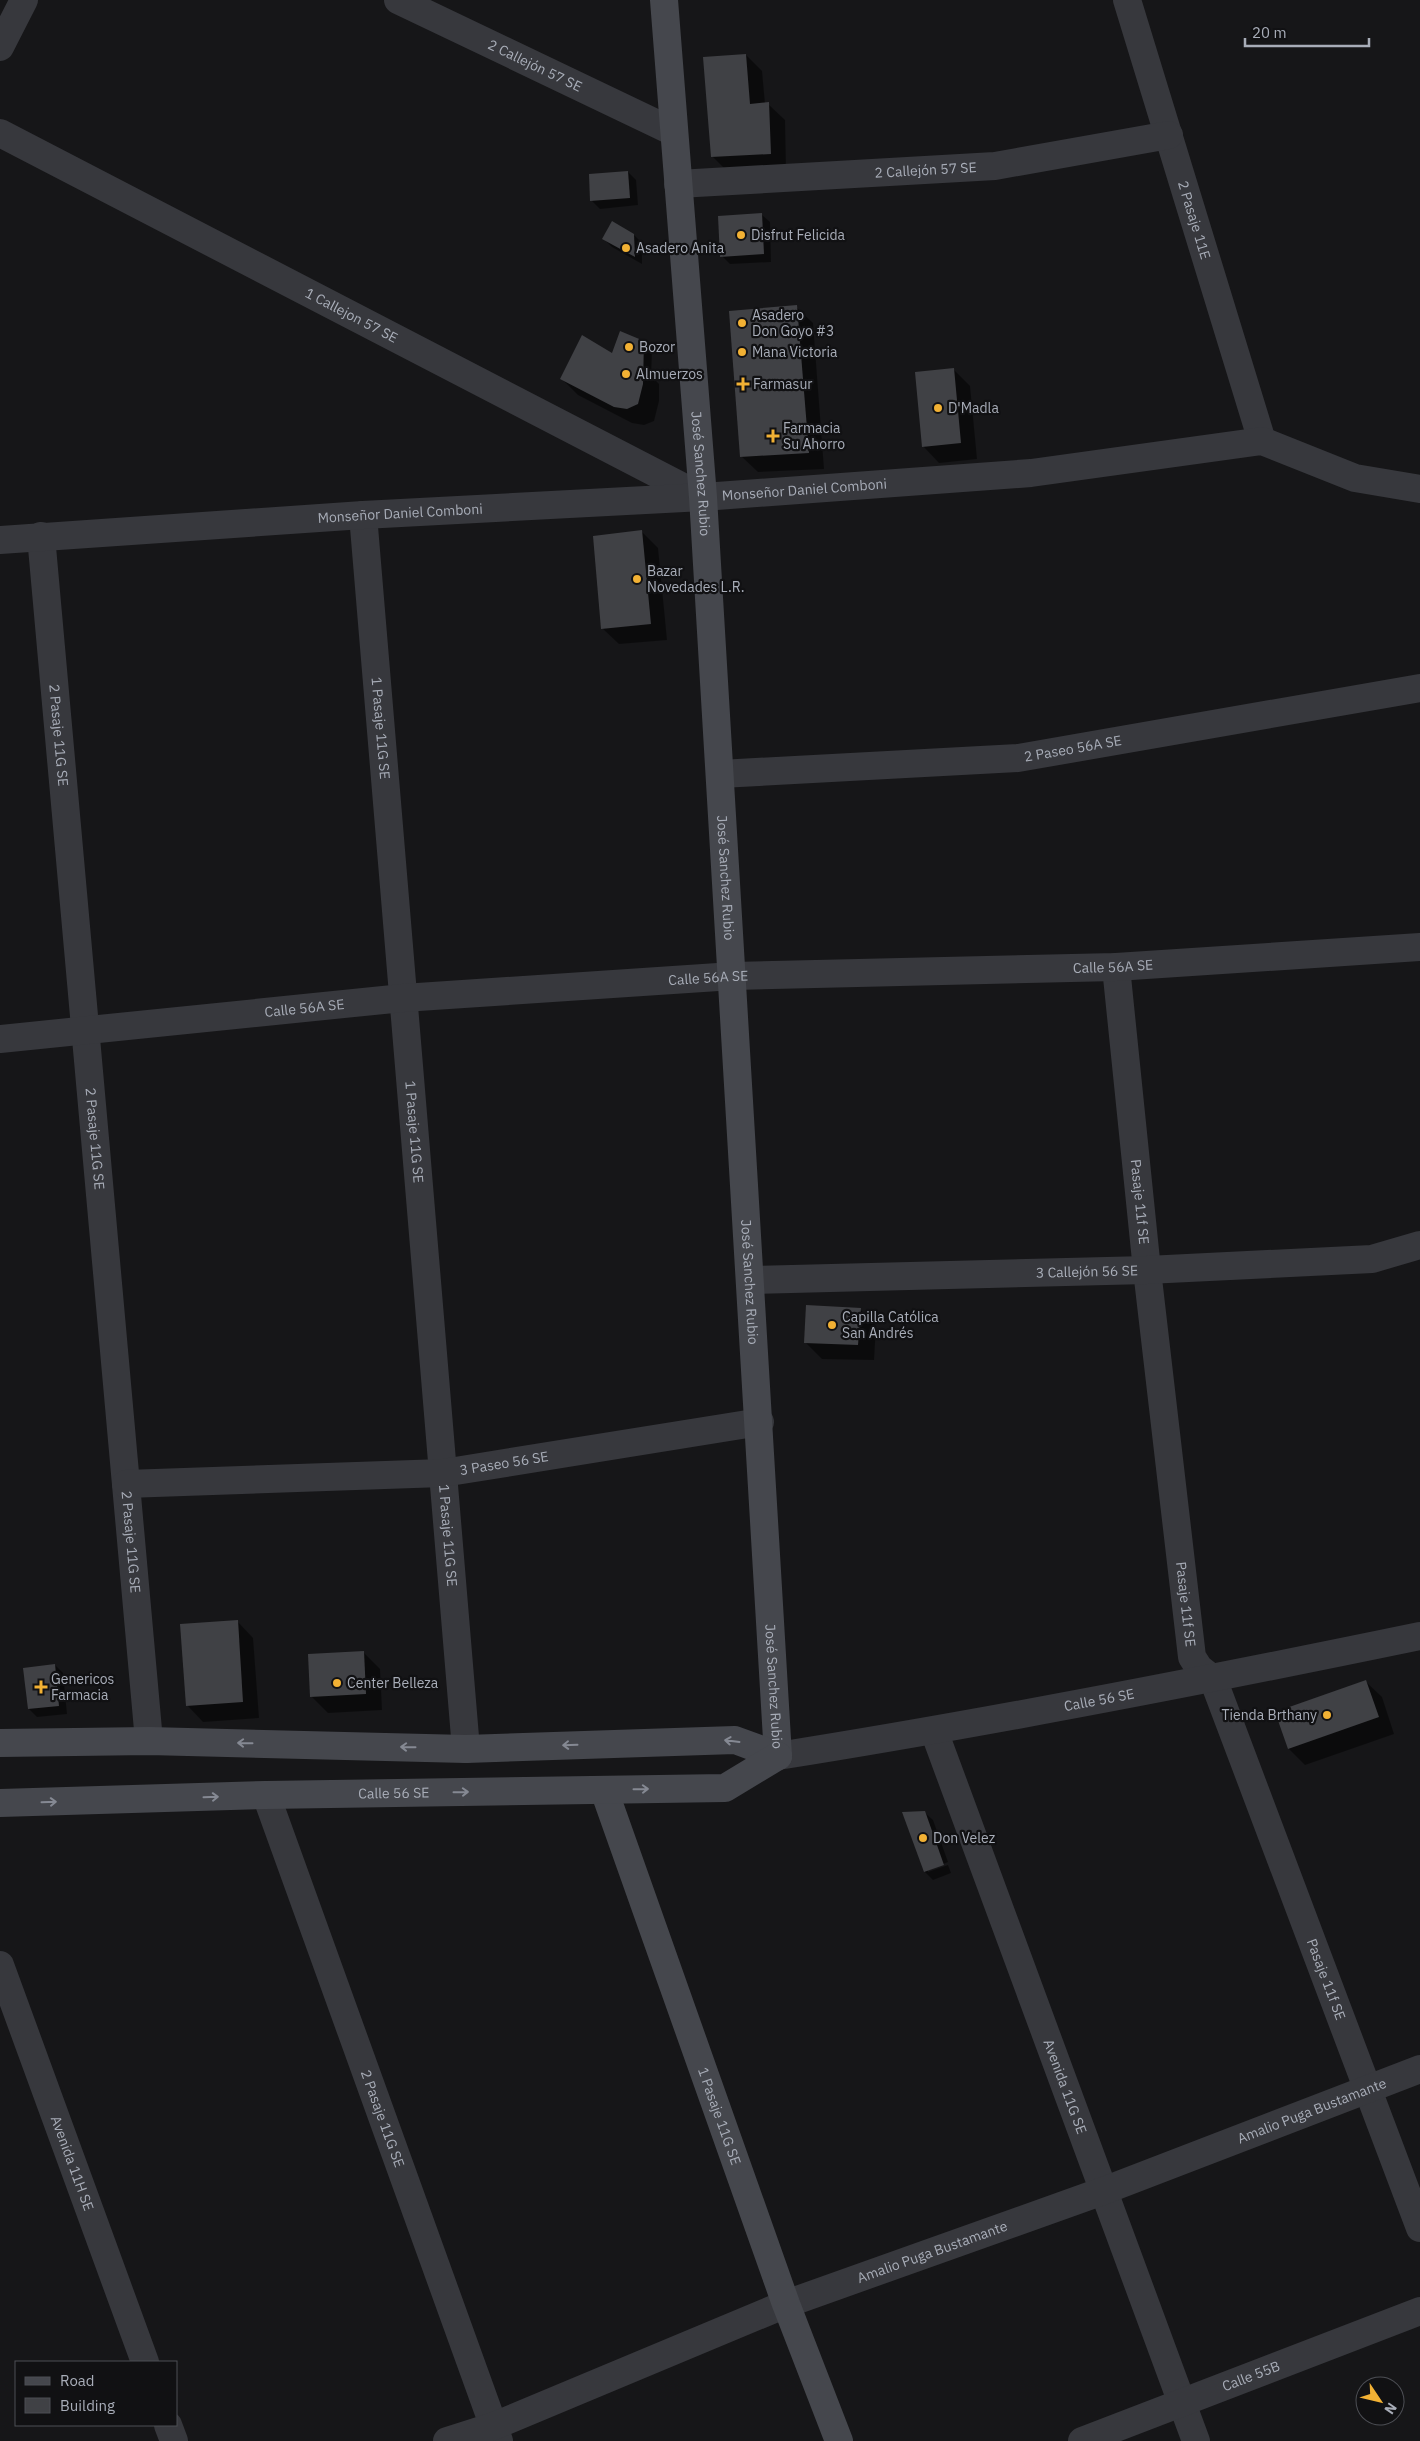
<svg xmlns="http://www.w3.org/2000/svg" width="1420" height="2441" font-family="'IBM Plex Sans',sans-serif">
	<rect width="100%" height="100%" fill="#161618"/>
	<g fill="#0007">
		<path d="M746 55 762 71 765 104H768L785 120 786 170 729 173 713 157Z"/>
		<path d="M628 172 636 180 638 205 600 209 592 201Z"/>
		<path d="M761 214 770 222 771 262 730 264 722 256Z"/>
		<path d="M634 235 642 243V264L612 247 604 239Z"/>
		<path d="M796 307 813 323 824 469 758 472 741 456Z"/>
		<path d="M644 343 652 351 651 376 659 384V401L654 421 644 425 632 423 578 395 562 379Z"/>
		<path d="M954 370 970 386 977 459 939 463 923 446Z"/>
		<path d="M642 532 658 548 667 640 619 644 602 628Z"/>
		<path d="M860 1309 876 1326 874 1360 822 1359 805 1342Z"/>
		<path d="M237 1621 253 1638 259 1718 203 1722 187 1705Z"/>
		<path d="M363 1652 380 1669 382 1710 328 1713 311 1696Z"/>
		<path d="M55 1665 63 1673 67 1714 37 1717 29 1709Z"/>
		<path d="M1365 1681 1382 1697 1394 1734 1305 1765 1289 1749 1276 1713Z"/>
		<path d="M924 1812 933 1820 948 1862 928 1870V1872L948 1865 951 1873 933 1880 925 1872 904 1813Z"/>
	</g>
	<g fill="#404145">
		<path d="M746 54 750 104 769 102 771 154 711 157 703 57Z"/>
		<path d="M628 171 630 198 590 201 589 174Z"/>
		<path d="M762 213 764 254 720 257 718 216Z"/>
		<path d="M612 221 634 234 635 257 602 239Z"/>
		<path d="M797 305 809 453 740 457 729 311Z"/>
		<path d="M620 331 644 341 643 384 638 404 627 409 614 407 560 379 582 335 612 353Z"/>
		<path d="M954 368 961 443 922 447 915 372Z"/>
		<path d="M642 530 651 624 601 629 593 536Z"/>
		<path d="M806 1305 861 1308 858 1345 804 1343Z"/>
		<path d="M238 1620 243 1702 186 1706 180 1624Z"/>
		<path d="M364 1651 366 1694 310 1697 308 1654Z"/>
		<path d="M55 1664 59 1706 28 1709 23 1668Z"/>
		<path d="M1366 1680 1379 1717 1288 1749 1275 1712Z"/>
		<path d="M925 1811 944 1865 924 1872 902 1812Z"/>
	</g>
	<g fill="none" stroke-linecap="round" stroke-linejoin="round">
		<g stroke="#37383d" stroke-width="28">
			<path id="s1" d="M398 0 674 132"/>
			<path id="s2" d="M1127 0 1262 441"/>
			<path d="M0 47 24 0"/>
			<path id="s3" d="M0 133 702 497"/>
			<path id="s4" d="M678 184 995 166 1169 135"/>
			<path id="s5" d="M363 515 466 1749"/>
			<path id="s6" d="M41 536 149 1741"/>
			<path id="s7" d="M0 540 363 515 703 497 1031 473 1262 441 1355 478 1420 489"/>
			<path id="s8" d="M720 774 1018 758 1420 688"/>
			<path id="s9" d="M1116 967 1147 1270 1192 1657 1199 1668 1213 1679 1420 2228"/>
			<path id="s10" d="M0 1039 403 998 733 976 1116 967 1420 947"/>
			<path id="s11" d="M751 1280 1147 1270 1372 1259 1420 1245"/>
			<path id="s12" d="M126 1484 443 1473 760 1422"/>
			<path id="s13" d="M934 1731 1196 2441"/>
			<path id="s14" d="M778 1756C993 1722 1207 1680 1420 1636"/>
			<path id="s15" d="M266 1795 499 2441"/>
			<path id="s16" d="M0 1965 145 2362"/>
			<path d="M168 2425 174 2441"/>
			<path id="s17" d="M447 2441 494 2426 786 2304 1103 2191 1420 2069"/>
			<path id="s18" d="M1082 2441 1420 2311"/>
		</g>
		<g stroke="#45474d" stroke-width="28">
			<path id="s19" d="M664 0 703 497 778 1756"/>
			<path d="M0 1743 149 1741 466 1749 735 1740 778 1756"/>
			<path id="s20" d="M604 1790 786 2304 839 2441"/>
			<path id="s21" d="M0 1803 266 1795 725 1788 778 1756"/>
		</g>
	</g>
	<defs><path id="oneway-shaft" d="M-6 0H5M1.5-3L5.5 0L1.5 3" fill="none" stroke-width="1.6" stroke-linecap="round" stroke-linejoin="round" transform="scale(1.25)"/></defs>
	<g stroke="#858993">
		<use href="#oneway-shaft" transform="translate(732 1741) rotate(-173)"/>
		<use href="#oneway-shaft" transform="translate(245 1743) rotate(-179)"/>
		<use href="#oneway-shaft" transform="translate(570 1745) rotate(178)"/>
		<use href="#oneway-shaft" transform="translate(408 1747) rotate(-179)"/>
		<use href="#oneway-shaft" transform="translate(641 1789) rotate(-1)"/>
		<use href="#oneway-shaft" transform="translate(461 1792) rotate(-1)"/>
		<use href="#oneway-shaft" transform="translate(211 1797) rotate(-2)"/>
		<use href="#oneway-shaft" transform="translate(49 1802) rotate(-2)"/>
	</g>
	<g fill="#f2b134" stroke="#111113" stroke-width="2">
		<circle cx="741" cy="235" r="5"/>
		<circle cx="626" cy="248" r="5"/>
		<circle cx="742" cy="323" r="5"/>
		<circle cx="629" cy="347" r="5"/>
		<circle cx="742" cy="352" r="5"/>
		<circle cx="626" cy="374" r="5"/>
		<path d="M740.5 376.5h5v5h5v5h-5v5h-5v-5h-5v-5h5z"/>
		<circle cx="938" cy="408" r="5"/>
		<path d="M770.5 428.5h5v5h5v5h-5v5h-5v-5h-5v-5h5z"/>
		<circle cx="637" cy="579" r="5"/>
		<circle cx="832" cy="1325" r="5"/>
		<circle cx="337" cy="1683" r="5"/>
		<path d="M38.5 1679.5h5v5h5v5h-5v5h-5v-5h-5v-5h5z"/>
		<circle cx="1327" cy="1715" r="5"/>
		<circle cx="923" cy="1838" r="5"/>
	</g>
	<g text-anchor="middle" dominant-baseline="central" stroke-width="4.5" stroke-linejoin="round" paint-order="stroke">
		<g font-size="14" fill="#a8adb8" stroke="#111113">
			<text stroke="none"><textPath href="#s1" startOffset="152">2 Callejón 57 SE</textPath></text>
			<text stroke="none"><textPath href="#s4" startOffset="248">2 Callejón 57 SE</textPath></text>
			<text stroke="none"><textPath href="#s2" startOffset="230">2 Pasaje 11E</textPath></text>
			<text stroke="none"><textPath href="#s3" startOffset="396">1 Callejon 57 SE</textPath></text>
			<text stroke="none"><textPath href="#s19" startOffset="475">José Sanchez Rubio</textPath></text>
			<text stroke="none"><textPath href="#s7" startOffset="806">Monseñor Daniel Comboni</textPath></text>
			<text stroke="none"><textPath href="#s7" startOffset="401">Monseñor Daniel Comboni</textPath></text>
			<text stroke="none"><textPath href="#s5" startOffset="214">1 Pasaje 11G SE</textPath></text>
			<text stroke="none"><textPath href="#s6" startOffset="200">2 Pasaje 11G SE</textPath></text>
			<text stroke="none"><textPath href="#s8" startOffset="354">2 Paseo 56A SE</textPath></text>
			<text stroke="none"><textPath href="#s19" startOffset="880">José Sanchez Rubio</textPath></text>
			<text stroke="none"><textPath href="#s10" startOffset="1116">Calle 56A SE</textPath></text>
			<text stroke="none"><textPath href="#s10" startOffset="711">Calle 56A SE</textPath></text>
			<text stroke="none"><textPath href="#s10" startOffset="306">Calle 56A SE</textPath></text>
			<text stroke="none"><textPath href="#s5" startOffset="619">1 Pasaje 11G SE</textPath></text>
			<text stroke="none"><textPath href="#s6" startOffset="605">2 Pasaje 11G SE</textPath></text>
			<text stroke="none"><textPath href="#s9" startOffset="236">Pasaje 11f SE</textPath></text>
			<text stroke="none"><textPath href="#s11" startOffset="336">3 Callejón 56 SE</textPath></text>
			<text stroke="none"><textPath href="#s19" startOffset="1285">José Sanchez Rubio</textPath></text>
			<text stroke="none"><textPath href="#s12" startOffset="379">3 Paseo 56 SE</textPath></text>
			<text stroke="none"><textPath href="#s5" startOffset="1024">1 Pasaje 11G SE</textPath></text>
			<text stroke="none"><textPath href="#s6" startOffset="1010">2 Pasaje 11G SE</textPath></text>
			<text stroke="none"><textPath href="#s9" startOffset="641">Pasaje 11f SE</textPath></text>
			<text stroke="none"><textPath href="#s19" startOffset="1690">José Sanchez Rubio</textPath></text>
			<text stroke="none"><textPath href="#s14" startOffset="326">Calle 56 SE</textPath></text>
			<text stroke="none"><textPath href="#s21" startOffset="394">Calle 56 SE</textPath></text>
			<text stroke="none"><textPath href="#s9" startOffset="1046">Pasaje 11f SE</textPath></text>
			<text stroke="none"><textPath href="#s13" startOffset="379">Avenida 11G SE</textPath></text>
			<text stroke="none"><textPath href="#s17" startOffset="926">Amalio Puga Bustamante</textPath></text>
			<text stroke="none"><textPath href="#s20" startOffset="346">1 Pasaje 11G SE</textPath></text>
			<text stroke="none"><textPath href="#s15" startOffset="344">2 Pasaje 11G SE</textPath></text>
			<text stroke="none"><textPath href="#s16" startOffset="211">Avenida 11H SE</textPath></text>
			<text stroke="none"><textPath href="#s17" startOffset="521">Amalio Puga Bustamante</textPath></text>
			<text stroke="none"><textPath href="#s18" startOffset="181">Calle 55B</textPath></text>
		</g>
		<g font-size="14" fill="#a8adb8" stroke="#111113" text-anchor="start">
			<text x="751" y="235">Disfrut Felicida</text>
			<text x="636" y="248">Asadero Anita</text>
			<text x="752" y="315">Asadero<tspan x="752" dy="16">Don Goyo #3</tspan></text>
			<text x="639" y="347">Bozor</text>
			<text x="752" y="352">Mana Victoria</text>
			<text x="636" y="374">Almuerzos</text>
			<text x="753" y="384">Farmasur</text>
			<text x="948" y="408">D'Madla</text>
			<text x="783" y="428">Farmacia<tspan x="783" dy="16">Su Ahorro</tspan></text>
			<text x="647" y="571">Bazar<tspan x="647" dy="16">Novedades L.R.</tspan></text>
			<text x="842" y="1317">Capilla Católica<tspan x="842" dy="16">San Andrés</tspan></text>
			<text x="51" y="1679">Genericos<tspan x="51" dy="16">Farmacia</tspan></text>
			<text x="347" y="1683">Center Belleza</text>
			<text x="1317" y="1715" text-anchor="end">Tienda Brthany</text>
			<text x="933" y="1838">Don Velez</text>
		</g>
	</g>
	<rect x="15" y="2361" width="162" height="65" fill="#111113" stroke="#4d4f55"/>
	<rect x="25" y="2377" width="25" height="8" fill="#45474d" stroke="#4d4f55"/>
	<text x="60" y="2386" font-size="15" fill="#a8adb8">Road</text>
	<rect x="25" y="2398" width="25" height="15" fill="#404145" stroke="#4d4f55"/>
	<text x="60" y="2411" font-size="15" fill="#a8adb8">Building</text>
	<g transform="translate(1380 2401) rotate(125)"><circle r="24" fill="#111113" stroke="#4d4f55"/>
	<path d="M0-4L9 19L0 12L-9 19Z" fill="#f2b134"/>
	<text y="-8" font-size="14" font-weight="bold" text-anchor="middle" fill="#a8adb8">N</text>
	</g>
	<path d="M1245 38v8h124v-8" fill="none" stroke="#a8adb8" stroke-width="2.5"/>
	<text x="1252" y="38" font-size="15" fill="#a8adb8" stroke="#111113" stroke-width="4" paint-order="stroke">20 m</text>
</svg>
